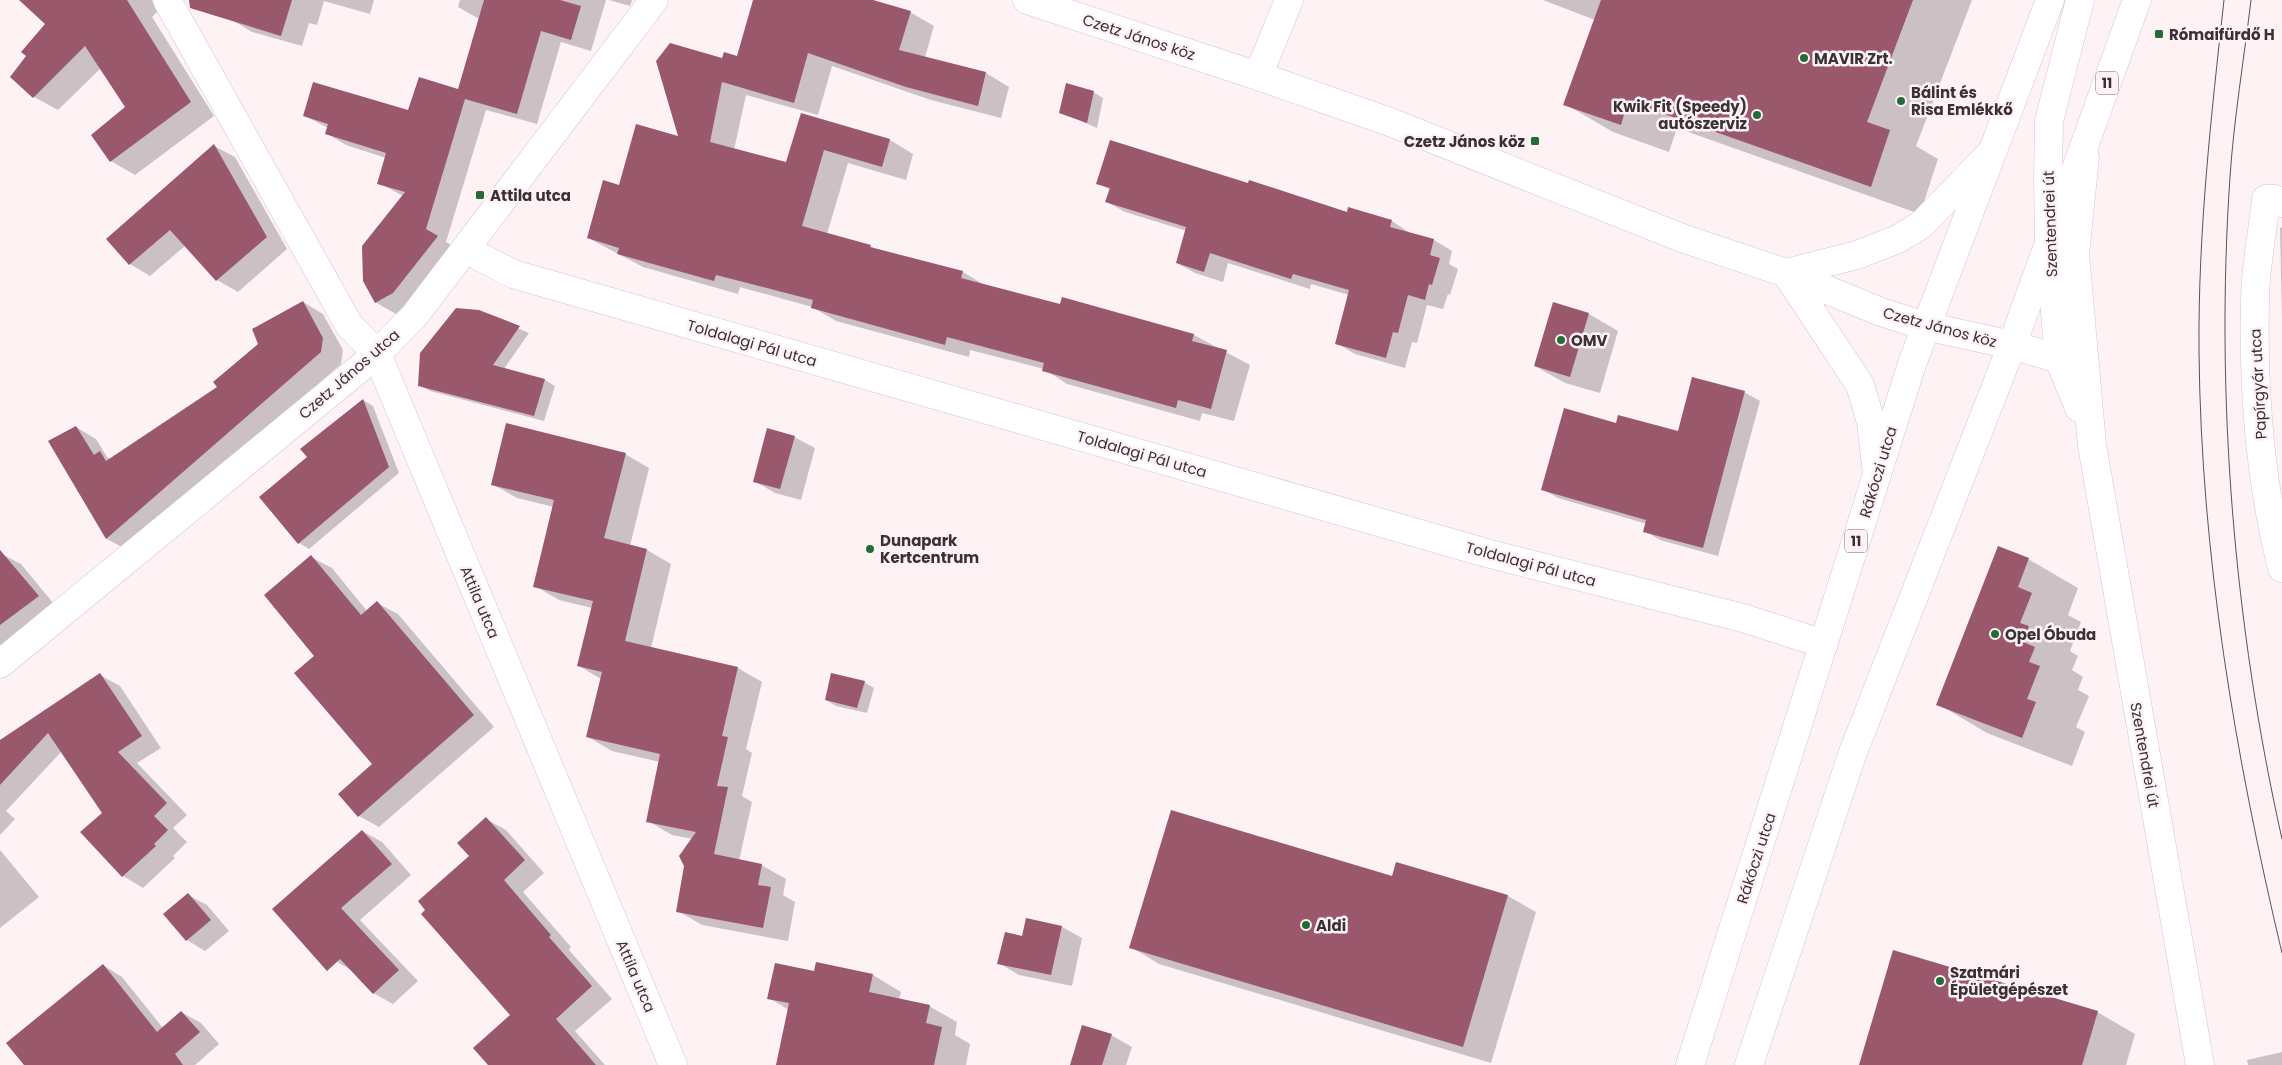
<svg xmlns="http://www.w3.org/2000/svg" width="2282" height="1065" font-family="Poppins,sans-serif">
	<rect width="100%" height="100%" fill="#fef2f5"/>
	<g fill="#0003">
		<path d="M21 0H152L158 11 152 17 214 116 135 175 111 161 93 136 127 107 101 68 58 110 34 97 28 55 47 24Z"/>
		<path d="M238 0H374L370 14 324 1 317 25 309 23 302 46 252 32 232 20Z"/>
		<path d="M460 0H606L591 51 561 42 537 124 486 110 446 242 457 248 414 305 396 314 375 302 403 196 379 183 386 158 346 145 326 133 328 128 305 116 409 112 459 91 479 19 458 7Z"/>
		<path d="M609 0H632L630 6Z"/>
		<path d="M755 0H859L910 12 934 26 925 57 986 73 1009 87 1001 118 931 100 832 66 818 115 746 95 734 150 787 164 802 115 890 140 913 154 906 180 848 163 827 234 870 246 879 251 963 272 986 286 1061 306 1194 335 1250 365 1234 421 1202 413 1200 421 1067 384 1044 369 970 350 969 357 836 321 812 307 740 287 738 294 643 267 588 238 620 186 680 138 723 60 738 58Z"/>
		<path d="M1543 0H1972L1916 146 1938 159 1920 214 1677 128 1669 152 1613 132 1565 104 1595 20Z"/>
		<path d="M1093 92 1103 98 1097 128 1060 112Z"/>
		<path d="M214 146 235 157 287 249 238 292 217 280 186 245 150 276 130 264Z"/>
		<path d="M1098 183 1347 214 1349 209 1392 221 1410 233 1434 240 1452 251 1449 264 1458 269 1450 295 1448 294 1443 309 1427 305 1417 343 1412 342 1405 368 1355 354 1336 343 1349 295 1311 284 1310 289 1228 263 1223 282 1195 273 1177 263 1187 231 1125 212 1107 202 1110 190Z"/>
		<path d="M2280 227 2282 228V323Z"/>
		<path d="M303 302 323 314 343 350 341 364 127 550 107 539 50 442 76 427 96 439 107 457 111 459 219 387Z"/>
		<path d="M479 311 529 333 504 369 545 380 555 386 544 421 430 391 419 385Z"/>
		<path d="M1589 314 1618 331 1600 393 1565 383 1535 366Z"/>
		<path d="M1744 392 1760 401 1718 556 1660 540 1645 531 1647 524 1558 498 1542 489 1617 424 1679 433Z"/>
		<path d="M363 400 373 406 399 473 309 549 299 543 309 457Z"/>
		<path d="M794 437 815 448 801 500 775 493 754 481Z"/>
		<path d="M625 454 649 468 630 546 647 550 671 564 651 648 738 668 762 682 746 749 752 753 742 796 752 802 739 861 761 865 786 879 783 895 795 902 788 941 702 925 678 911 693 839 672 835 648 821 660 762 612 751 588 737 601 679 579 666 592 608 559 600 535 586 554 507 517 498 492 484Z"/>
		<path d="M0 553 21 564 58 609 0 652Z"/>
		<path d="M311 557 332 568 367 611 377 603 398 614 494 727 379 827 359 816 374 764 316 656Z"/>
		<path d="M2028 559 2078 588 2068 615 2081 622 2070 651 2078 656 2072 670 2083 677 2078 690 2089 696 2076 727 2085 732 2072 766 1987 733 1938 704Z"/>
		<path d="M100 675 120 686 161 748 137 763 187 815 173 828 187 842 173 856 175 858 143 888 123 876 82 832 104 814 62 751 6 811 15 819 0 835V741Z"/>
		<path d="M864 682 874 688 867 713 836 706 826 700Z"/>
		<path d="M486 819 506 830 544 873 523 892 571 947 569 950 612 999 575 1031 605 1065H489L512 1016 471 856Z"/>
		<path d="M362 831 382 842 411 875 360 920 418 981 393 1004 373 993 353 971 337 962 327 951Z"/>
		<path d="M0 850 39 897 0 928Z"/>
		<path d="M1397 863 1508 896 1536 912 1491 1063 1159 964 1131 947 1393 878Z"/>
		<path d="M188 895 207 905 229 931 205 951 187 940Z"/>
		<path d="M1027 919 1062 927 1082 938 1072 986 1019 975 999 963 1023 937Z"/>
		<path d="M817 964 873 975 901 992 899 1000 929 1006 957 1022 955 1035 970 1044 966 1065H777L789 1010 769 998 815 972Z"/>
		<path d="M103 965 122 977 163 1028 181 1012 201 1023 219 1044 195 1065H26Z"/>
		<path d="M2097 1012 2135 1034 2126 1065H1860Z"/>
		<path d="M1111 1035 1132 1047 1126 1065H1071Z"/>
		<path d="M2282 1052V1065H2248L2247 1060Z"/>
	</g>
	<g fill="#99586c">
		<path d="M19 0H127L191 102 110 162 91 135 125 107 85 46 33 98 10 77 26 56 21 52 45 24Z"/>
		<path d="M189 0H292L281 36 190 8Z"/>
		<path d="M484 0H560L581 6 571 40 541 31 517 114 465 99 426 229 438 236 393 293 375 303 363 281 362 246 405 192 377 184 386 153 325 134 328 124 303 116 313 82 408 110 419 77 458 89Z"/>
		<path d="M753 0H873L911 11 899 50 986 72 978 106 906 87 808 53 794 103 722 82 710 142 786 162 801 113 890 139 882 167 824 150 802 226 871 245 870 247 963 271 961 278 1060 304 1062 297 1194 334 1192 341 1227 350 1211 409 1178 400 1176 408 1042 371 1044 363 947 337 945 345 811 308 813 300 716 275 714 281 617 254 619 248 587 238 603 180 619 185 636 124 678 136 656 61 670 43 722 58 724 52 737 56Z"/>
		<path d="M1601 0H1913L1867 122 1890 130 1871 187 1628 101 1621 125 1563 105Z"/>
		<path d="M1066 83 1094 91 1087 123 1059 113Z"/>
		<path d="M1110 140 1248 183 1249 180 1347 212 1348 207 1392 220 1390 227 1434 239 1430 255 1440 258 1432 285 1429 284 1425 300 1408 295 1398 333 1393 332 1386 358 1335 344 1349 290 1293 274 1291 279 1210 253 1204 272 1176 263 1186 227 1105 202 1110 188 1096 184Z"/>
		<path d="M214 144 267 237 216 281 170 230 129 265 106 239Z"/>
		<path d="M303 301 323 338 321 352 106 539 48 441 76 426 94 455 100 451 106 461 217 387 213 382 258 344 252 329Z"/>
		<path d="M1553 302 1589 313 1570 377 1534 366Z"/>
		<path d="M456 308 479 310 520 326 493 365 545 379 534 416 418 386 420 353Z"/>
		<path d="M1692 377 1745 391 1703 548 1643 532 1646 520 1541 490 1564 408 1616 423 1618 415 1678 431Z"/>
		<path d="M363 399 389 467 298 544 259 497 307 457 300 449Z"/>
		<path d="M506 423 626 453 604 538 647 549 625 641 738 667 722 736 728 737 717 786 728 787 714 854 762 864 758 885 771 887 763 928 676 912 684 866 679 856 696 832 646 822 660 754 586 737 602 672 577 666 593 601 533 587 554 500 491 485Z"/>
		<path d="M767 428 795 436 780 489 753 482Z"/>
		<path d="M1998 546 2029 558 2018 587 2032 593 2020 623 2029 626 2023 642 2035 647 2029 662 2040 666 2027 699 2036 702 2022 738 1936 705Z"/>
		<path d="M0 550 39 596 0 625Z"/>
		<path d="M311 555 361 615 377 601 474 715 358 817 338 794 372 764 294 673 314 656 264 595Z"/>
		<path d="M100 673 142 736 118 752 167 803 154 816 168 830 154 844 156 846 122 877 80 832 102 813 48 733 0 785V740Z"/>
		<path d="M831 673 865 681 857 708 825 700Z"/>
		<path d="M1171 810 1392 876 1396 862 1508 895 1463 1047 1129 948Z"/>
		<path d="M486 817 525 860 504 880 551 935 549 937 592 986 556 1019 596 1065H488L473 1048 510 1015 421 914 425 910 418 901 469 856 457 843Z"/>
		<path d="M362 830 392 864 341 908 399 970 373 994 340 959 327 971 272 909Z"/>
		<path d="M188 893 211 920 186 941 163 914Z"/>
		<path d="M1026 918 1062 926 1051 975 997 964 1005 932 1022 936Z"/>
		<path d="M1893 950 2098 1011 2082 1065H1859Z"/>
		<path d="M816 962 873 974 869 992 930 1005 926 1023 942 1027 934 1065H776L789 1003 767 999 775 963 814 971Z"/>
		<path d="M103 964 157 1032 181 1011 200 1032 175 1054 183 1065H24L6 1043Z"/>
		<path d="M1082 1025 1112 1034 1102 1065H1070Z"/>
	</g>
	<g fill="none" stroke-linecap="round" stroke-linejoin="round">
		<g stroke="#d6c3c7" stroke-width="29">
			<g id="minor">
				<path d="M167 0 349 325 377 354 673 1065"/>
				<path d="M1258 76 1289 0"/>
				<path d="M2282 203 2275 199H2266C2263 232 2255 267 2255 301 2253 389 2260 482 2282 568"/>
				<path d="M465 249 513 274 1490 554 1743 618 1824 644"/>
			</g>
		</g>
		<g stroke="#d6c3c7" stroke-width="29">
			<g id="tertiary">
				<path d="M1027 0 1258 76 1390 122 1682 238 1786 273 1881 312 1925 326 2012 345 2059 359"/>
				<path d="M1786 273 1857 255 1898 239 1921 225 1989 155"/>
				<path d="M1786 273 1860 385 1871 422 1877 474"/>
				<path d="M0 664 377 354 415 315 654 0"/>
			</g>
		</g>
		<g stroke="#d6c3c7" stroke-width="29">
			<g id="secondary">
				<path d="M2085 157 2075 254 2092 445 2200 1065"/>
				<path d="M2079 408 2059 359 2049 240 2048 179 2049 121 2080 0"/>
			</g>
		</g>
		<g stroke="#d6c3c7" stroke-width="29">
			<g id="primary">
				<path d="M1690 1065 1912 364 2050 0"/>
				<path d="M1749 1065 1852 755 2012 345 2137 0"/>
			</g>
		</g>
		<use href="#minor" stroke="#fff" stroke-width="28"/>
		<use href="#tertiary" stroke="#fff" stroke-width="28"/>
		<use href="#secondary" stroke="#fff" stroke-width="28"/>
		<use href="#primary" stroke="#fff" stroke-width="28"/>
		<g stroke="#5c5355" stroke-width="1">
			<path d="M2224 0C2211 117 2198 233 2199 351 2201 555 2235 755 2282 953"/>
			<path d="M2251 0C2244 59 2234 118 2230 177 2215 396 2234 625 2282 839"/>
		</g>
	</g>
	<g fill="#226c3a" stroke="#fef2f5" stroke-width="2">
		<rect x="2154" y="29" width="10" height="10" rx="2.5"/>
		<circle cx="1804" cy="58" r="5"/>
		<circle cx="1901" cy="101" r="5"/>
		<circle cx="1757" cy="115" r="5"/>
		<rect x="1530" y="136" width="10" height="10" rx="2.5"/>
		<rect x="475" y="190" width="10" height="10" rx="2.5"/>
		<circle cx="1561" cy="340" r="5"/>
		<circle cx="870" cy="549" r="5"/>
		<circle cx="1995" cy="634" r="5"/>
		<circle cx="1306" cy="925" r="5"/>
		<circle cx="1940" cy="981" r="5"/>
	</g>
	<g text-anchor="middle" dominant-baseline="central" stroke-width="5" stroke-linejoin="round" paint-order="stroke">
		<g fill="#fef2f5" stroke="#746b6d" stroke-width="1">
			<rect x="2096" y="71.5" width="22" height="23" rx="4"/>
			<rect x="1845" y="529.5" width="22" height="23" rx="4"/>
		</g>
		<g font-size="14" font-weight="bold" fill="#393133">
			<text x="2107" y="83">11</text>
			<text x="1856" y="541">11</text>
		</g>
		<g font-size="15" font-weight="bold" fill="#393133" stroke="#fef2f5" text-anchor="start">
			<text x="2169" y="34">Rómaifürdő H</text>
			<text x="1814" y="58">MAVIR Zrt.</text>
			<text x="1911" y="92">Bálint és<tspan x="1911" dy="17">Risa Emlékkő</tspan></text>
			<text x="1747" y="106" text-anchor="end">Kwik Fit (Speedy)<tspan x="1747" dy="17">autószerviz</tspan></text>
			<text x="1525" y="141" text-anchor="end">Czetz János köz</text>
			<text x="490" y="195">Attila utca</text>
			<text x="1571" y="340">OMV</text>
			<text x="880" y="540">Dunapark<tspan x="880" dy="17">Kertcentrum</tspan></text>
			<text x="2005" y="634">Opel Óbuda</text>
			<text x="1316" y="925">Aldi</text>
			<text x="1950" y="972">Szatmári<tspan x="1950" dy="17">Épületgépészet</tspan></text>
		</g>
		<g font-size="15" fill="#393133" stroke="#fef2f5">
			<text transform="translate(1139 37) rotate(18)">Czetz János köz</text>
			<text transform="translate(2050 224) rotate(-92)">Szentendrei út</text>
			<text transform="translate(1940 327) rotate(15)">Czetz János köz</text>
			<text transform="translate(752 343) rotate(16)">Toldalagi Pál utca</text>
			<text transform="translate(349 374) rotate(-41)">Czetz János utca</text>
			<text transform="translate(2258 384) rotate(-93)">Papírgyár utca</text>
			<text transform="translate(1142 454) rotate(16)">Toldalagi Pál utca</text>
			<text transform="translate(1878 472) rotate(-73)">Rákóczi utca</text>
			<text transform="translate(1531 564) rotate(15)">Toldalagi Pál utca</text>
			<text transform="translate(480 602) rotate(67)">Attila utca</text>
			<text transform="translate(2145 755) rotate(80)">Szentendrei út</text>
			<text transform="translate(1756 858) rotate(-72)">Rákóczi utca</text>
			<text transform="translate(636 976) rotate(67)">Attila utca</text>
		</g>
	</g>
</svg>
